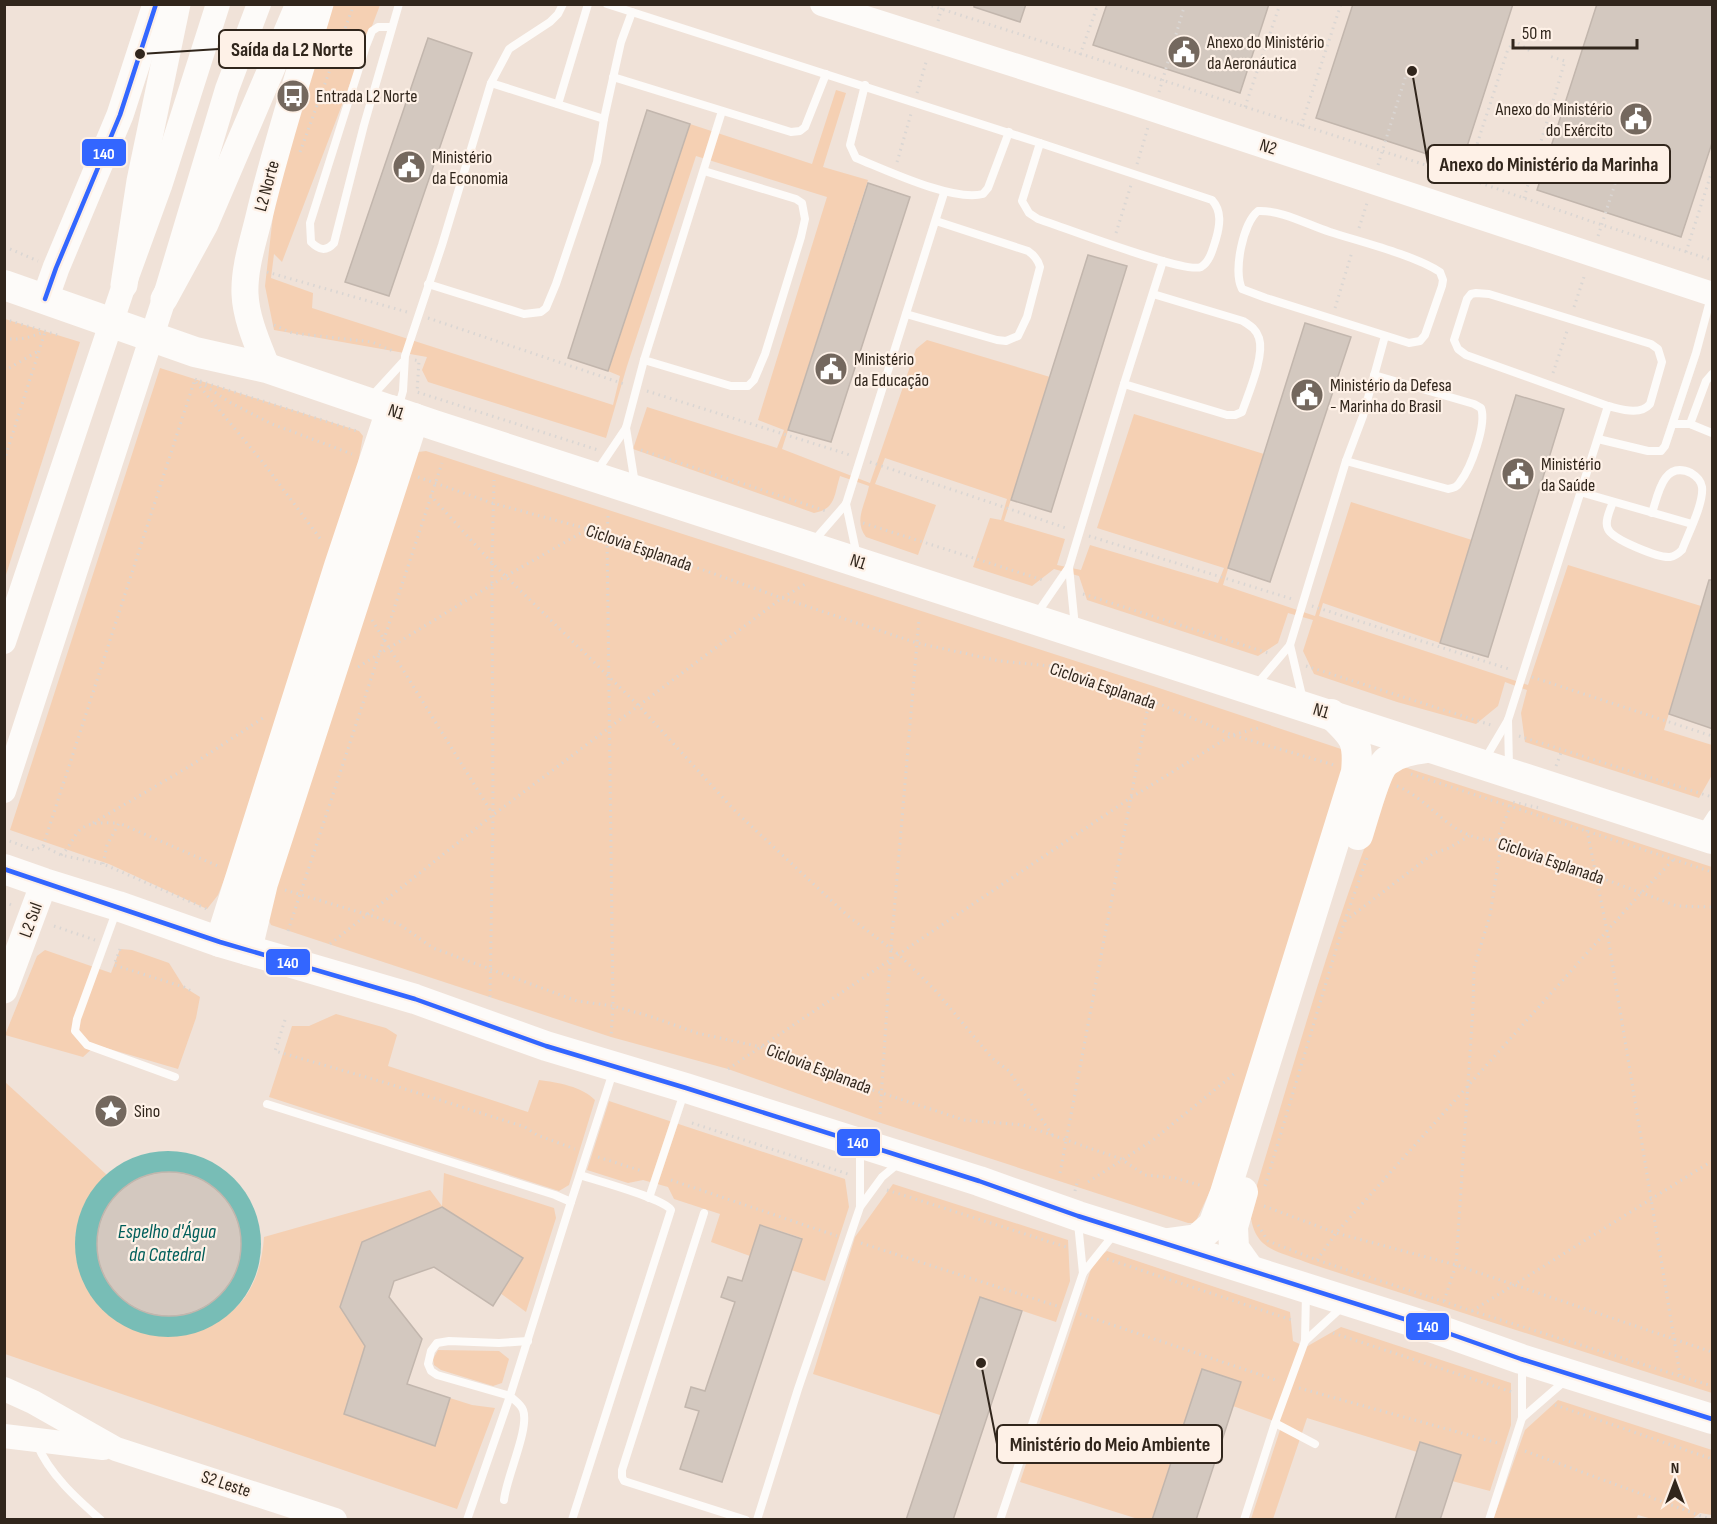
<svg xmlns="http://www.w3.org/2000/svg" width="1717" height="1524" font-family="'Sofia Sans Condensed',sans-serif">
	<rect width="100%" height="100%" fill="#f0e2d8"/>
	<g fill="#f5d0b3">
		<path d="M330 5H380L282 262 274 254 271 278 313 293 312 308 613 405 620 376 608 371 690 124 812 164 836 90 846 93 823 167 868 180 782 449 870 483 916 349 927 340 1050 377 1004 521 1065 539 1057 565 1081 570 1090 545 1218 583 1224 568 1097 528 1134 414 1264 454 1223 585 1315 616 1351 502 1472 540 1440 643 1323 603 1319 616 1528 685 1568 565 1701 606 1664 730 1712 745V775L1699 798 1525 742 1521 713 1527 690 1505 682 1498 706 1476 724 1397 702 1314 674 1303 651 1313 620 1288 613 1278 643 1258 656 1087 600 1079 576 1054 569 1032 586 973 567 990 518 1001 520 1007 499 885 458 875 484 936 505 918 555 866 537C853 521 866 503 869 486L840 476C834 495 836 509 814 513L633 449 647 407 777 448 784 430 758 420 827 197 696 156 627 366 606 438 428 382 422 370 427 357 274 330 265 286 276 189Z"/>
		<path d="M5 319 80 342 5 578 4 319Z"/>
		<path d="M160 368 359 431 363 436 352 496 240 840 218 895 207 909 109 864 10 830Z"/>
		<path d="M426 451 1153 686 1350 752 1211 1189 1195 1223H1188L878 1122 728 1069 611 1037 271 925 267 916 418 452Z"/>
		<path d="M1401 766 1712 867V1393L1311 1264C1276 1250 1252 1251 1250 1208 1295 1062 1335 914 1394 773Z"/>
		<path d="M120 949 132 950 169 963 184 987 200 997 196 1018 178 1069 96 1045 83 1057 5 1035 37 956 45 950 111 973Z"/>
		<path d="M336 1014 386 1028 397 1035 388 1066 528 1112 539 1080C557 1082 583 1087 595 1100L569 1185 559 1191 269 1097 292 1026H309Z"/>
		<path d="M5 1082 107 1175C85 1196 84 1207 75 1236L193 1331C204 1326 217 1322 227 1315 253 1297 262 1266 264 1237L430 1190 442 1206 444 1173 554 1208 556 1218 526 1312 500 1293 523 1258 442 1207 362 1242 340 1307 435 1445 450 1398 472 1405 495 1408 457 1509 5 1354Z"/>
		<path d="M609 1101 845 1179 849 1207 825 1281 791 1270 802 1238 760 1225 750 1256 711 1242 720 1214 674 1199 668 1187 643 1180 628 1183 587 1170Z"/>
		<path d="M893 1184 1068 1240 1070 1281 1056 1322 980 1297 940 1415 813 1374 855 1237Z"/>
		<path d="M1107 1251 1290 1312 1293 1341 1306 1347 1341 1327 1511 1383V1425L1490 1491 1452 1481 1420 1442 1417 1452 1307 1418 1273 1519H1251L1282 1424 1233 1406 1241 1382 1202 1369 1152 1519H1138L1020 1482 1094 1260Z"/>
		<path d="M438 1350 499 1351 509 1359 502 1383 493 1386 441 1370 434 1365 433 1359Z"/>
		<path d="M1558 1400 1712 1450V1515L1700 1513 1691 1520 1652 1519 1638 1515 1636 1520H1493L1525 1430Z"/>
	</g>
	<circle fill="#78bdb6" cx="168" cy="1244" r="93"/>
	<g fill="#d3c8bf" stroke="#c2b6ad" stroke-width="1.5">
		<path d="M974 4H1026L1020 22 974 7Z"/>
		<path d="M1107 4H1269L1240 93 1093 45Z"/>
		<path d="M1353 4H1513L1461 165 1316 118Z"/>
		<path d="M1597 4H1713V140L1681 237 1537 190Z"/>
		<path d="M428 38 472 53 389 296 345 282Z"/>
		<path d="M647 110 690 124 608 371 568 358Z"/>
		<path d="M868 183 910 197 831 442 788 430Z"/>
		<path d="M1088 255 1127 266 1051 512 1011 500Z"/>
		<path d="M1305 323 1351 337 1270 582 1228 568Z"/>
		<path d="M1516 395 1564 409 1488 657 1440 643Z"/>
		<path d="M1709 580H1713V729L1669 714Z"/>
		<circle cx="169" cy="1244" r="72"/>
		<path d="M442 1207 523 1258 493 1306 434 1267 394 1281 389 1297 422 1339 407 1384 450 1398 435 1446 344 1414 365 1346 340 1307 362 1242Z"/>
		<path d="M760 1225 802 1239 722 1482 680 1469 699 1411 685 1407 691 1387 705 1391 735 1302 721 1297 728 1277 742 1281Z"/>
		<path d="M980 1297 1022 1311 953 1520H906Z"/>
		<path d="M1202 1369 1241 1382 1196 1520H1152Z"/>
		<path d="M1420 1442 1461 1455 1440 1520H1395Z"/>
	</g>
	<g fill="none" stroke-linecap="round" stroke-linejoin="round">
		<g stroke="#dad6d3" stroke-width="3" stroke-dasharray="1.5 4.5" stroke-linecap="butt">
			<path d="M926 4 1466 178 1596 223 1712 260"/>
			<path d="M938 21 943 4"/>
			<path d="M1080 55 1098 4"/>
			<path d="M1159 92 1185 4"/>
			<path d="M917 93 927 59"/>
			<path d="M1245 107 1280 4"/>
			<path d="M1301 126 1341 4"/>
			<path d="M300 152 354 4"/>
			<path d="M897 162 911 114"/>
			<path d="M1137 164 1148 127"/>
			<path d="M1378 165 1406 75"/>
			<path d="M1466 178 1508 49 1515 41 1530 51"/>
			<path d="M1524 198 1565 61 1549 56"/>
			<path d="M1359 228 1368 200"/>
			<path d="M1116 233 1131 185"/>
			<path d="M1598 236 1627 147"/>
			<path d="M10 249 38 261"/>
			<path d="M1686 252 1712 171"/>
			<path d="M267 272 407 312"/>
			<path d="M1574 307 1585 274"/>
			<path d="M1335 308 1352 252"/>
			<path d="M428 318 627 385"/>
			<path d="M4 319 61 336"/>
			<path d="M274 325 292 333 372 342 395 352"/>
			<path d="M4 338C18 341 31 337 44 332"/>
			<path d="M415 360 419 361 417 392 598 450"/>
			<path d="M4 371 40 350"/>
			<path d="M1553 373 1567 331"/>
			<path d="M195 379 231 403 272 424 352 454"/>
			<path d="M200 381 360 432"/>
			<path d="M196 382 265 465 322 541"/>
			<path d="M647 391 850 455"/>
			<path d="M641 450 826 511"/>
			<path d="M4 461 45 332"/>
			<path d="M870 462 1069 529"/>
			<path d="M418 477 492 503 588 529 782 598 917 643 1000 661 1050 666 1150 700 1232 735 1334 765"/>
			<path d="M430 495 492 563 638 705 736 812 848 916 898 954 934 989 992 1058 1009 1071 1053 1136"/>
			<path d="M608 516 607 535 613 1006 611 1037"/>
			<path d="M863 523 1046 581"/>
			<path d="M1089 536 1292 599"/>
			<path d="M1083 594 1268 653"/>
			<path d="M1312 606 1512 670"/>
			<path d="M372 620 492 813"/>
			<path d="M1306 666 1491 725"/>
			<path d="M358 667 506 576 588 529"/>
			<path d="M1532 677 1712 736"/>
			<path d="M1519 736 1712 797"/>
			<path d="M1556 766 1562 750"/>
			<path d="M1411 774 1712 872"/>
			<path d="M1397 786C1435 802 1450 841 1497 840L1501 846 1596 876 1677 906 1712 907"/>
			<path d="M93 823 190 766 266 716"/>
			<path d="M1587 830 1607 931 1680 1375"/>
			<path d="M4 839 34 850 43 846 61 855 103 864 207 909"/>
			<path d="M1497 840 1512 802 1540 808"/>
			<path d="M43 846 195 379"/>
			<path d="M61 855C69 848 71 841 78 832 87 821 105 823 119 823"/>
			<path d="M103 864 107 845 119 823 220 867"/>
			<path d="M285 890 399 924 433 948 577 1001 613 1006 649 1016 697 1033 761 1047 821 1073 964 1120 1023 1125 1121 1159 1145 1175 1175 1178 1203 1186"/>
			<path d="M4 902 14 906"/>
			<path d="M1345 921 1434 853 1449 848 1469 836"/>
			<path d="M54 926 95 940"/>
			<path d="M288 931 442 463"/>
			<path d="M330 944 493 815 782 598 807 583"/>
			<path d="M120 949 114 965 184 987 193 992"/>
			<path d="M490 997 493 815 492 563 494 480"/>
			<path d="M285 1020 275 1051 383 1082 525 1127 537 1135 575 1149"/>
			<path d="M728 1069 1132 797 1232 735 1262 727"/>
			<path d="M880 1114 891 948 919 619"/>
			<path d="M692 1123 848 1174"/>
			<path d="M598 1157 642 1171"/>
			<path d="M1060 1173 1151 691"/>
			<path d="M671 1180 837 1236"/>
			<path d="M1088 1182 1153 1140 1234 1074"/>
			<path d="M1265 1186 1344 923 1368 855"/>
			<path d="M887 1190 1069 1248"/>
			<path d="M1075 1191 1078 1179"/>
			<path d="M1264 1206 1336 1233 1456 1265 1712 1352"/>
			<path d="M1258 1225 1268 1241 1317 1260 1472 1311 1712 1386"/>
			<path d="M861 1243 1060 1307"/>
			<path d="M1107 1259 1295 1321"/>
			<path d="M1317 1260 1336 1233 1641 893 1674 859"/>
			<path d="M1444 1301 1456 1265 1473 1008 1474 968 1490 915 1501 846"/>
			<path d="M1472 1311 1712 1161"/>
			<path d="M1080 1314 1279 1381"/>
			<path d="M1333 1333 1512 1392"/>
			<path d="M1299 1388 1501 1444"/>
			<path d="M1555 1405 1712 1459"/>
			<path d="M1525 1451 1712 1520"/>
		</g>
		<g stroke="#fdfbf9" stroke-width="8">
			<path d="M607 4 1040 143"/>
			<path d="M392 27H378L372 31 366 46 310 223 311 242C319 250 326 252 334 243L364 125 399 4"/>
			<path d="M613 77 791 132 800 131 805 127 826 74"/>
			<path d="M491 83 604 119"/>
			<path d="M865 85 850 145 856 158C886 170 953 202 983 194L988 188 1009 132"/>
			<path d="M558 104 588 4"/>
			<path d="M1040 143 1212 200C1222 211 1220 225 1216 239 1213 248 1210 262 1201 267 1184 274 1063 227 1038 219L1029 213 1022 201Z"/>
			<path d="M1258 211C1282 210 1308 225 1330 232 1361 242 1414 255 1440 272L1443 280 1442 286 1425 335 1420 341 1409 343 1266 298 1242 289C1233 271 1243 223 1258 211Z"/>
			<path d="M428 284 524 314 541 312 546 308 556 284 597 162 604 119 621 42 632 12"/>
			<path d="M1476 293 1489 294 1651 344 1658 349 1662 362 1650 404C1640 416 1621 409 1608 406L1466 355 1458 349 1454 340 1467 299 1471 294Z"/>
			<path d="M906 314 997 340 1006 341 1018 336 1027 317 1040 267C1038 260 1034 255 1028 251L936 221"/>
			<path d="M644 360 731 386H748L754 380 765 354 801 237 805 219 802 203 796 199 704 171"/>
			<path d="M1124 384 1227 415H1235L1242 412C1248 394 1265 356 1259 338 1256 329 1251 326 1243 321L1153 294"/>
			<path d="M371 397 403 362"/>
			<path d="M394 406 401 398 403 391 405 356 442 245 491 83 509 49 550 22 558 14 563 4"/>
			<path d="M1673 424H1690L1712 433"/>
			<path d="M1690 424 1706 381 1712 374"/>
			<path d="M626 428 635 484"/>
			<path d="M1598 439 1648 451H1661L1665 446 1696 353 1711 297"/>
			<path d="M1346 461 1448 489C1454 488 1457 487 1460 482 1471 468 1487 424 1481 408L1474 404 1374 375"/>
			<path d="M597 471 626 428 644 360 722 111"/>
			<path d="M1580 492 1692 524"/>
			<path d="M1613 502C1610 510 1604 522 1608 529 1613 540 1659 558 1670 557 1676 556 1679 553 1682 550 1688 534 1704 503 1702 487 1701 481 1696 476 1691 473 1663 460 1658 495 1652 513"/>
			<path d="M846 504 857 556"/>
			<path d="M812 543 846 504 944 193"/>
			<path d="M1069 567 1075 627"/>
			<path d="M1036 615 1069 567 1124 384 1163 261"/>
			<path d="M1290 645 1303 700"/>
			<path d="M1257 684 1290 645 1346 461 1363 416 1385 336"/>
			<path d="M1508 720 1509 767"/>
			<path d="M1485 759 1508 720 1608 406"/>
			<path d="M1701 831 1712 814"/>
			<path d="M116 912 77 1019 75 1031 87 1045 175 1077"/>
			<path d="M267 1104 555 1195 571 1202 613 1072"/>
			<path d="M860 1150V1206"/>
			<path d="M649 1198 684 1093"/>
			<path d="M704 1213 622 1470V1477L624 1481 746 1520"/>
			<path d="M1078 1223 1083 1273"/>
			<path d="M1305 1341 1342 1307"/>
			<path d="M1522 1418 1567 1379"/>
			<path d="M1275 1423 1315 1444"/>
			<path d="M37 1444C49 1474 77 1499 101 1520"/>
			<path d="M504 1500C506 1478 530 1428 523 1410 521 1404 514 1400 510 1396L571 1202"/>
			<path d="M467 1520 510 1396 437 1375 431 1371 428 1364 431 1351 437 1343 449 1341 499 1343 528 1341"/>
			<path d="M572 1520 671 1210C663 1198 597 1181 580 1175"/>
			<path d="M757 1520 798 1389 860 1207 882 1177 900 1162"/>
			<path d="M1000 1520 1083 1273 1115 1233"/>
			<path d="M1244 1520 1275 1423 1305 1341 1306 1293"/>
			<path d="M1489 1520 1522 1418V1366"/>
		</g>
		<g stroke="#fdfbf9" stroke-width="24">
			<path d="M822 4 1121 99 1712 294"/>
			<path d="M4 642 124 285 160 186 218 4"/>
			<path d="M4 791 164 299 227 89 259 4"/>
			<path d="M4 1389 33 1402 116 1449 335 1520"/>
			<path d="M4 1436 103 1448"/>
		</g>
		<g stroke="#fdfbf9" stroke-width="27">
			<path d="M124 285 140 181 177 4"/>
			<path d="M45 299 56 268 120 115 156 4"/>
			<path d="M164 299 205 224 299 4"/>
			<path d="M267 368C258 345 246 319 245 294 244 268 253 242 259 217 276 145 299 75 320 4"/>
			<path d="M4 990 44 883"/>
		</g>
		<g stroke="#fdfbf9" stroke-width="30">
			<path d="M4 285 195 352 267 368 434 425 1712 839"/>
			<path d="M1358 835C1363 820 1376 769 1387 761 1399 752 1413 750 1427 748"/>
			<path d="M4 869 44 883 118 906 220 942 415 999 546 1046 686 1088 979 1181 1078 1216 1439 1330 1521 1359 1712 1419"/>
			<path d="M220 942 339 566 391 410"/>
			<path d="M247 950 263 883 414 418"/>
			<path d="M1243 1192 1233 1227 1234 1248 1249 1269"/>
			<path d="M1168 1243 1197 1239 1213 1225 1225 1193 1356 772C1359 740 1354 736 1331 714"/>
		</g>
		<g stroke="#fef1e7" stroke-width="9">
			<g id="bus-1">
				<path d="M45 299 56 268 120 115 156 4"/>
				<path d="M4 869 220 942 415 999 546 1046 686 1088 979 1181 1078 1216 1439 1330 1521 1359 1712 1419"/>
			</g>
		</g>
		<use href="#bus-1" stroke="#36f" stroke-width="4.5"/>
	</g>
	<defs>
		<g id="civic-disc" transform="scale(1.725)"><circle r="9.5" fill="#74685e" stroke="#fef1e7"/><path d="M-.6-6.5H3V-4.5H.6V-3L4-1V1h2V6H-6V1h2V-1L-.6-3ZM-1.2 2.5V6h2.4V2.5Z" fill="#fff"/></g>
		<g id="bus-disc" transform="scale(1.725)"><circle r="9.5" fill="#74685e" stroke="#fef1e7"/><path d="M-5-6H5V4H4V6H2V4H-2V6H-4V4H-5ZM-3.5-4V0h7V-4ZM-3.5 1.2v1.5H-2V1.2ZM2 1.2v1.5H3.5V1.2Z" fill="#fff"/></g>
		<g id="sight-disc" transform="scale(1.725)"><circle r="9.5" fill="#74685e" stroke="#fef1e7"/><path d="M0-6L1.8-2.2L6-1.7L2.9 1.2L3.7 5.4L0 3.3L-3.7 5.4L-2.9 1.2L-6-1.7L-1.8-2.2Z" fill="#fff"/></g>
	</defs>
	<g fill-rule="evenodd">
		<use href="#civic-disc" x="1184" y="52"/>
		<use href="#bus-disc" x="293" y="96"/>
		<use href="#civic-disc" x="1636" y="119"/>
		<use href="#civic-disc" x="409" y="167"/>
		<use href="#civic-disc" x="831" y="369"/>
		<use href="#civic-disc" x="1307" y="395"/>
		<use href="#civic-disc" x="1518" y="474"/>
		<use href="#sight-disc" x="111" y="1111"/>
	</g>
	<g text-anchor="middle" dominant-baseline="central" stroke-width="4.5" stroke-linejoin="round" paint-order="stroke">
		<g font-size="18" fill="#31261c" stroke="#fef1e7" text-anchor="start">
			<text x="1207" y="42">Anexo do Ministério<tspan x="1207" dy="21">da Aeronáutica</tspan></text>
			<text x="316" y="96">Entrada L2 Norte</text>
			<text x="1613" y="109" text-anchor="end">Anexo do Ministério<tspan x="1613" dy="21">do Exército</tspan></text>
			<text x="432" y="157">Ministério<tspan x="432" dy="21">da Economia</tspan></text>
			<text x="854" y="359">Ministério<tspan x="854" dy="21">da Educação</tspan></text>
			<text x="1330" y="385">Ministério da Defesa<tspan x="1330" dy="21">- Marinha do Brasil</tspan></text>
			<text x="1541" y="464">Ministério<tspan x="1541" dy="21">da Saúde</tspan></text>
			<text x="134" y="1111">Sino</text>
		</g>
		<g font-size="18" fill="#31261c" stroke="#fef1e7">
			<text transform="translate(1268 147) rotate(18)">N2</text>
			<text transform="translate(267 186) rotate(-75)">L2 Norte</text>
			<text transform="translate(396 412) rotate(19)">N1</text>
			<text transform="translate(639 548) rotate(19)">Ciclovia Esplanada</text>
			<text transform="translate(858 562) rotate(18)">N1</text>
			<text transform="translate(1103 686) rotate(19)">Ciclovia Esplanada</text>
			<text transform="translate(1321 711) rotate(17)">N1</text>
			<text transform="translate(1551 861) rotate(19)">Ciclovia Esplanada</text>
			<text transform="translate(31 920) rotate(-70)">L2 Sul</text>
			<text transform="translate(819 1069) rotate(21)">Ciclovia Esplanada</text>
			<text transform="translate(226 1484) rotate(18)">S2 Leste</text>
		</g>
		<g font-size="20" font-style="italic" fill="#005e5a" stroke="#fef1e7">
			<text x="167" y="1232">Espelho d'Água<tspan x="167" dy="23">da Catedral</tspan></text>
		</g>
	</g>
	<path fill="none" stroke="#31261c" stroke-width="2" d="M140 54L219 49M1412 71L1428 164M981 1363L997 1444"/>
	<g fill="#31261c" stroke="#fef1e7" stroke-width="2">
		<circle cx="140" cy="54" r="6"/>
		<circle cx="1412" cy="71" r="6"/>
		<circle cx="981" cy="1363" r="6"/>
	</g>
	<g fill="#fef1e7" stroke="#31261c" stroke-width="2">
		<rect x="219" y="30" width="146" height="38" rx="6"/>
		<rect x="1428" y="145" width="242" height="38" rx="6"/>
		<rect x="997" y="1425" width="225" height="38" rx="6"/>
	</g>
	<g font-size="20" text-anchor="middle" font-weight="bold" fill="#31261c">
		<text x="292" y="56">Saída da L2 Norte</text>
		<text x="1549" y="171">Anexo do Ministério da Marinha</text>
		<text x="1110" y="1451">Ministério do Meio Ambiente</text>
	</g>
	<g stroke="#fef1e7" stroke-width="2">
		<rect x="81" y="138" width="46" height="29" rx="6" fill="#36f"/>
		<rect x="265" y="948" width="46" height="28" rx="6" fill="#36f"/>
		<rect x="836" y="1128" width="45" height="29" rx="6" fill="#36f"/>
		<rect x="1405" y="1312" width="45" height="29" rx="6" fill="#36f"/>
	</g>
	<g font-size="16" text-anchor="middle" font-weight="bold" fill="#fff">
		<text x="104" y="159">140</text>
		<text x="288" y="968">140</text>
		<text x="858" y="1148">140</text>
		<text x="1428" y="1332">140</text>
	</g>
	<rect width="1717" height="1524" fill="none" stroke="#31261c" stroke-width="12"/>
	<g transform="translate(1675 1482)" stroke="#fef1e7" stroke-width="4.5" paint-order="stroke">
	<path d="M0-4.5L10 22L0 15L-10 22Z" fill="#31261c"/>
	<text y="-9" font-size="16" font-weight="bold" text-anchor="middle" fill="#31261c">N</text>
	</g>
	<path d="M1513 39v9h124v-9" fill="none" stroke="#31261c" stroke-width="3"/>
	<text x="1522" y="39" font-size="18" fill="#31261c" stroke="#fef1e7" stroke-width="4.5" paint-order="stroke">50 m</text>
</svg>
